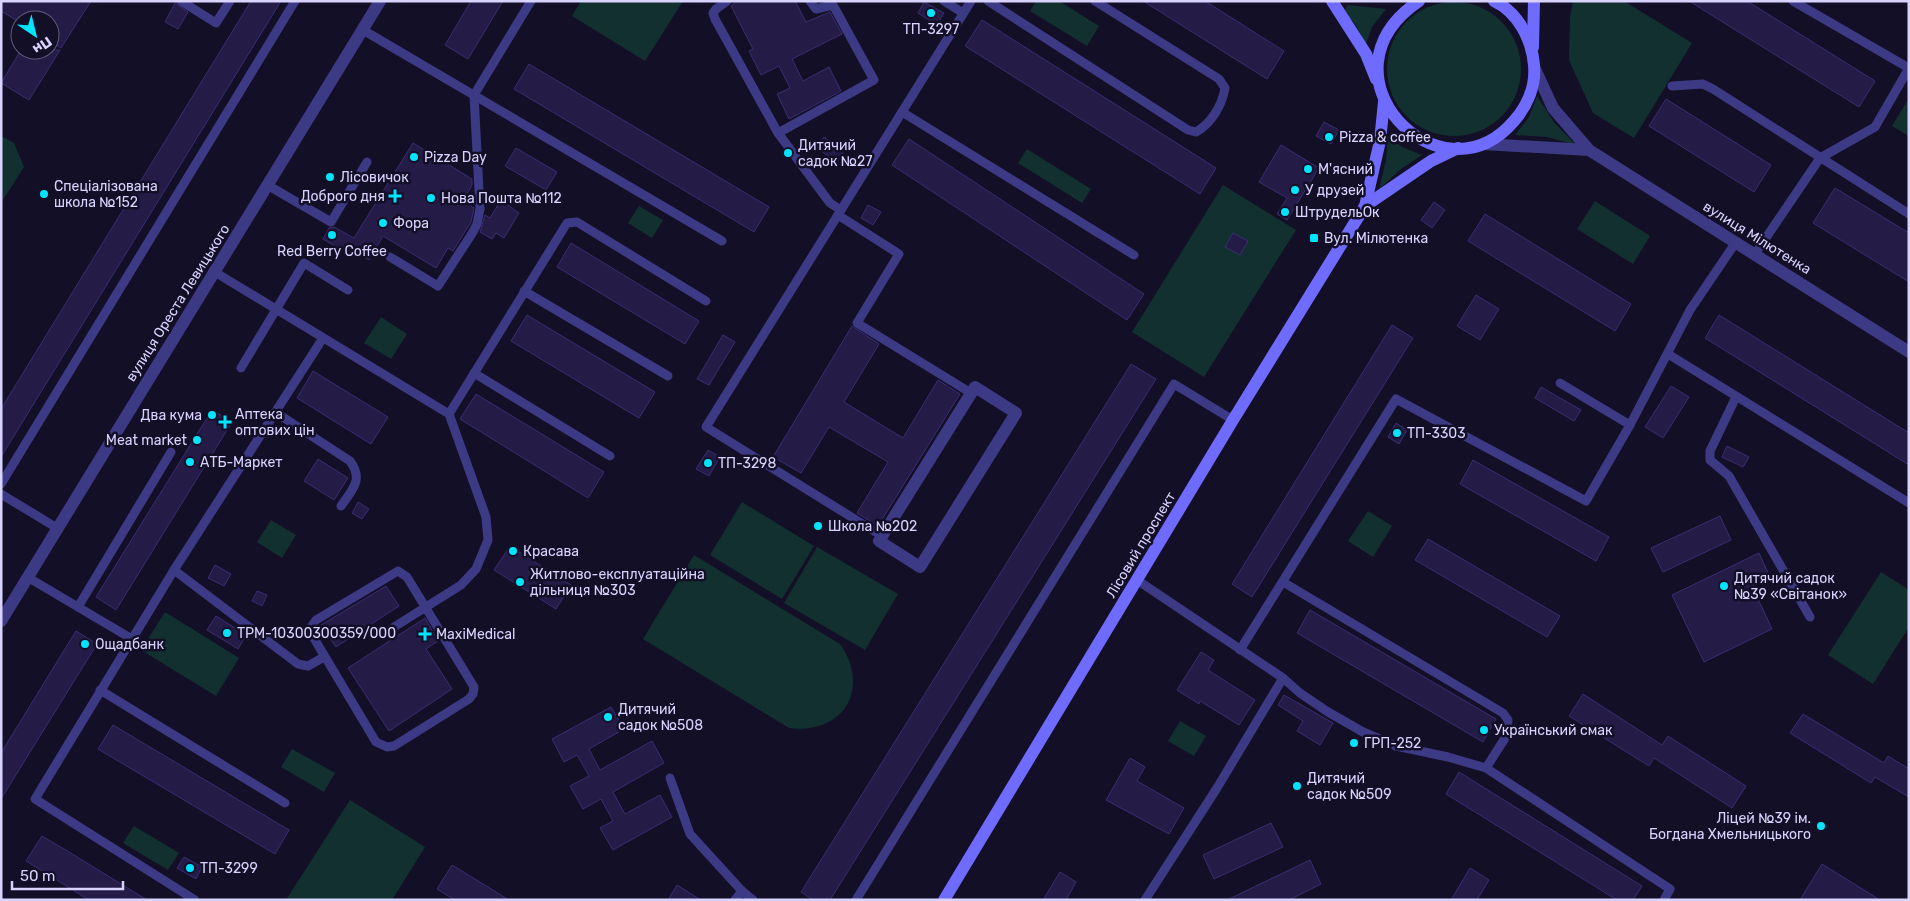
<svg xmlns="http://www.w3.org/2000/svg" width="1910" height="901" font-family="Rubik,sans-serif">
	<rect width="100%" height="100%" fill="#130f26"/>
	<g fill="#12302f">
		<path d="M581 1H683L645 61 572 16Z"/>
		<path d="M1036 1H1059L1099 26 1087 46 1030 11Z"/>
		<path d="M1573 1H1624L1692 43 1634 138 1593 113 1569 60 1570 16Z"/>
		<circle cx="1454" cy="69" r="67"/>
		<path d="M1348 5 1386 9 1372 27 1366 44 1355 24 1344 11Z"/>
		<path d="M1537 96 1554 122 1576 145 1547 137 1515 135 1529 117Z"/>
		<path d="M1909 98V136L1892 126Z"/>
		<path d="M1 136 14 143 24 167 1 203Z"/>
		<path d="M1388 136 1402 147 1422 155 1401 169 1379 189 1386 160Z"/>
		<path d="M1027 149 1091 189 1082 203 1018 163Z"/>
		<path d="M1223 185 1296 230 1204 377 1132 332Z"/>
		<path d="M1595 201 1650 236 1633 264 1577 229Z"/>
		<path d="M639 206 663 220 652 238 628 223Z"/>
		<path d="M381 317 407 334 391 359 364 343Z"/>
		<path d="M742 502 814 546 782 599 710 555Z"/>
		<path d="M1368 511 1392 526 1373 557 1348 541Z"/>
		<path d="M271 520 296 535 282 558 257 542Z"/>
		<path d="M817 547 898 594 865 650 784 603Z"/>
		<path d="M694 555 840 644C871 688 844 735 789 728L643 639Z"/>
		<path d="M1881 572 1909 590V627L1873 684 1828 655Z"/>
		<path d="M165 612 239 658 216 696 141 650Z"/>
		<path d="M1180 721 1206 736 1194 756 1168 741Z"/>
		<path d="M292 749 335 773 324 792 281 767Z"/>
		<path d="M350 800 425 847 392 900H286Z"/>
		<path d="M134 826 179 853 168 870 123 843Z"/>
	</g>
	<g fill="#241b47" stroke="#3b2d73">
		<path d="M1 1H91L61 48 50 41V20H16L1 11Z"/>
		<path d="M251 1H281L1 457V409Z"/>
		<path d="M471 1H503L468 59 445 45Z"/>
		<path d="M737 1H795L806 22 830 12 842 34 792 59 803 81 829 67 841 91 789 119 777 94 790 88 779 66 761 75 749 51 753 49 731 6Z"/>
		<path d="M1143 1H1205L1284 51 1267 79Z"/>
		<path d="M1689 1H1747L1875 81 1859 107Z"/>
		<path d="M924 2 944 13 937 25 918 13Z"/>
		<path d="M175 3 188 12 178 29 165 22Z"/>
		<path d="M982 20 1216 168 1200 194 965 46Z"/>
		<path d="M21 50H60L29 100 1 83Z"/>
		<path d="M529 64 769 207 754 232 514 89Z"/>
		<path d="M1666 99 1771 165 1754 192 1649 126Z"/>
		<path d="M1324 122 1339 130 1331 144 1316 136Z"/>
		<path d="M824 137 844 151 836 162 817 148Z"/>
		<path d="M909 139 1144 294 1127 320 892 165Z"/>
		<path d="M413 143 472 179V185L463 201 474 208 471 222 453 251 448 248 436 268 383 236 369 260 351 249 348 254 323 239 329 228 334 227 354 238Z"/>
		<path d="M1281 145 1319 168 1287 220 1277 214 1287 198 1259 182Z"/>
		<path d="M516 148 557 172 546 190 505 166Z"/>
		<path d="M1835 188 1909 233V282L1813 223Z"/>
		<path d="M501 200 519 213 504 238 496 233 492 239 480 232 485 215 490 218Z"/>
		<path d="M1434 202 1445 210 1432 228 1421 220Z"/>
		<path d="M868 205 881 212 873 225 861 218Z"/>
		<path d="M1485 214 1631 304 1615 331 1468 241Z"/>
		<path d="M1233 233 1248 241 1240 255 1225 247Z"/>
		<path d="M571 243 699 321 685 344 557 267Z"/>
		<path d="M1476 295 1499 309 1480 340 1457 326Z"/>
		<path d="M527 315 655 392 639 418 511 341Z"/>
		<path d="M1719 315 1909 433V465L1705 338Z"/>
		<path d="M1392 325 1413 338 1252 597 1232 584Z"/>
		<path d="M852 326 879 344 844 402 903 438 938 380 960 394 878 526 857 513 888 462 829 427 801 473 773 457Z"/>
		<path d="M723 335 735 342 709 385 697 379Z"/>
		<path d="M1131 364 1156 379 830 900H813L801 892Z"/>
		<path d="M313 371 388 417 371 444 297 398Z"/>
		<path d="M1671 386 1689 397 1663 438 1645 427Z"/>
		<path d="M1541 387 1581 410 1574 421 1535 398Z"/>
		<path d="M476 394 604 472 588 498 460 419Z"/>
		<path d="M212 410 232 422 116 610 96 597Z"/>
		<path d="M1396 423 1407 430 1399 444 1388 437Z"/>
		<path d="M1727 446 1749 457 1743 467 1722 457Z"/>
		<path d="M708 450 720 457 709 476 696 469Z"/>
		<path d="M318 459 348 478 334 500 304 481Z"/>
		<path d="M1473 460 1609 537 1596 561 1460 484Z"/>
		<path d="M358 502 369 509 362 519 352 513Z"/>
		<path d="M1720 516 1731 540 1663 572 1651 548Z"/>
		<path d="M1428 539 1560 616 1547 637 1415 560Z"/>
		<path d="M510 546 571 585 556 609 494 570Z"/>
		<path d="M1759 553 1770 577 1752 586 1772 629 1704 662 1672 595Z"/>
		<path d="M215 565 231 574 224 586 208 578Z"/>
		<path d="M386 586 399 606 336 647 321 625Z"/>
		<path d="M257 591 267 595 262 606 252 601Z"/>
		<path d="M1310 610 1496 719 1483 742 1297 633Z"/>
		<path d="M216 616 246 635 238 649 207 630Z"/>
		<path d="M425 618 438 641 426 649 452 689 389 731 348 668Z"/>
		<path d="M76 631 97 644 1 799V753Z"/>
		<path d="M1201 652 1214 660 1208 670 1255 700 1239 725 1200 701 1199 704 1177 690Z"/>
		<path d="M1583 694 1662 745 1668 736 1746 786 1732 808 1654 758 1649 766 1569 716Z"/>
		<path d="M1284 695 1333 723 1320 745 1297 731 1303 721 1278 705Z"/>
		<path d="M611 707 624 729 589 749 600 770 652 741 664 763 613 792 625 814 660 795 672 817 613 850 600 828 613 821 601 799 583 809 570 786 589 776 577 755 564 762 552 739Z"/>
		<path d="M1803 714 1884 763 1888 756 1909 769V797L1875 777 1871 783 1790 733Z"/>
		<path d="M113 725 289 830 275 854 98 749Z"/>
		<path d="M1130 758 1145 767 1137 781 1184 808 1169 834 1106 800Z"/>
		<path d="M1459 772 1642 886 1633 900H1617L1446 794Z"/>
		<path d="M1271 823 1283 847 1214 879 1203 855Z"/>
		<path d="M42 836 69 852 147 900H89L26 861Z"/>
		<path d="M184 857 202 867 196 879 177 868Z"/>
		<path d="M1310 860 1321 884 1289 900H1227Z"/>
		<path d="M1822 864 1880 900H1800Z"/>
		<path d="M452 865 509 900H455L437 889Z"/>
		<path d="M1470 868 1489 880 1477 900H1451Z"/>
		<path d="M1060 872 1076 882 1066 900H1043Z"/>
		<path d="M677 885 701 900H668Z"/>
	</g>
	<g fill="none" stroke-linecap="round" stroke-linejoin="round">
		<g stroke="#3d3a85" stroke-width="9">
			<path d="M181 1 216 23 230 1"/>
			<path d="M727 1 716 9 713 13 715 19 778 133 874 80 833 5 816 9 810 1"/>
			<path d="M944 1 963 13"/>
			<path d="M988 1 1188 130 1196 132C1212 123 1222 105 1225 88L1219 79 1095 1"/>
			<path d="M1793 1 1909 68"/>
			<path d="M363 30 722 241"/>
			<path d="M1672 86 1703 84 1713 89 1909 214"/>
			<path d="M902 112 1134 255"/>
			<path d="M778 133 830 203 841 210"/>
			<path d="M269 186 331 222 367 162"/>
			<path d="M838 215 899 254 857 323 971 393"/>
			<path d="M1755 254 1820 158 1875 127 1909 68"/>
			<path d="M390 257 438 286 473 232 477 224 480 209 474 95 531 1"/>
			<path d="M213 271 449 414 486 517 488 540 476 569 461 585 394 627"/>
			<path d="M524 291 668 376"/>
			<path d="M1668 354 1909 503"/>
			<path d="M241 368 304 263 348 290"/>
			<path d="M474 373 610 456"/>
			<path d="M1560 383 1630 425"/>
			<path d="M1736 397 1710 451V460L1729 476 1810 617"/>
			<path d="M275 412 350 461C364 480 352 490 341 506"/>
			<path d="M449 414 567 223 577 222 706 301"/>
			<path d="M1 484 295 1"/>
			<path d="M1 494 57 528"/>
			<path d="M882 536 706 427 971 1"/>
			<path d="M174 570 298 664 308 666 324 657"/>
			<path d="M398 571 407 577 474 687 473 694 469 699 394 746 387 747 376 742 309 630 316 620Z"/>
			<path d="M29 578 132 639"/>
			<path d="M1137 580 1283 678 1300 693 1328 712 1363 732 1396 746 1448 757 1486 768 1670 889 1664 900"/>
			<path d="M1283 582 1503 713 1508 720 1507 735 1486 768"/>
			<path d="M78 607 171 452"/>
			<path d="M1240 650 1396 399 1586 501 1630 425 1690 310 1736 242"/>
			<path d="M100 690 285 803"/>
			<path d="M670 778 690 834 742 891"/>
			<path d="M195 900 35 799 174 570 323 338"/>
			<path d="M735 900 742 891 753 900"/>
			<path d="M856 900 1174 384 1233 420"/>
			<path d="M1145 900 1217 788 1283 678"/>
		</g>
		<g stroke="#3d3a85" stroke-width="12">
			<path d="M1535 69 1553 108 1589 150 1909 352"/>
			<path d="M1483 144 1589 150"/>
			<path d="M975 387 1016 413 920 567 879 541Z"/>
			<path d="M1 621 380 1"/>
		</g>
		<g stroke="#6f6bff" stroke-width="12">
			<path d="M1332 1 1366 54 1376 79"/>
			<path d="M1419 1C1311 74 1440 207 1514 121 1527 106 1536 86 1534 65 1532 40 1518 12 1494 1"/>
			<path d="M1533 47 1534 1"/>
			<path d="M1365 206 1431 161 1458 148"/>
			<path d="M944 900 1233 420 1365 206 1380 141 1384 102"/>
		</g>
	</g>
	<g fill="#00e5ff" stroke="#130f26" stroke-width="2">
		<circle cx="931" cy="13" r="5"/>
		<circle cx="1329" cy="137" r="5"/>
		<circle cx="788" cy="153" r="5"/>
		<circle cx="414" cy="157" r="5"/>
		<circle cx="1308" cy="169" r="5"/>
		<circle cx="330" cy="177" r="5"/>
		<circle cx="1295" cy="190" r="5"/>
		<circle cx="44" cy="194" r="5"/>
		<path d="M392.5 188.5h5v5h5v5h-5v5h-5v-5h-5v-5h5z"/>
		<circle cx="431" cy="198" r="5"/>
		<circle cx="1285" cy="212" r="5"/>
		<circle cx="383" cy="223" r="5"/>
		<circle cx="332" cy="235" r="5"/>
		<rect x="1309" y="233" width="10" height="10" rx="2.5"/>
		<circle cx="212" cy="415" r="5"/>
		<path d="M222.5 414.5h5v5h5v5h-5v5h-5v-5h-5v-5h5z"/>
		<circle cx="1397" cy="433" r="5"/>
		<circle cx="197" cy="440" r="5"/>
		<circle cx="190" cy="462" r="5"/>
		<circle cx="708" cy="463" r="5"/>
		<circle cx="818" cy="526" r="5"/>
		<circle cx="513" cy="551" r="5"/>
		<circle cx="520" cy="582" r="5"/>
		<circle cx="1724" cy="586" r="5"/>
		<circle cx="227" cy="633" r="5"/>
		<path d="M422.5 626.5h5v5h5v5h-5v5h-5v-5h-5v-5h5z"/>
		<circle cx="85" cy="644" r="5"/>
		<circle cx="608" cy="717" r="5"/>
		<circle cx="1484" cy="730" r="5"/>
		<circle cx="1354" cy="743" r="5"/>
		<circle cx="1297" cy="786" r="5"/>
		<circle cx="1821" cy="826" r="5"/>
		<circle cx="190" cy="868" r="5"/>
	</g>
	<g text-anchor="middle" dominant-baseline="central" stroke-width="5" stroke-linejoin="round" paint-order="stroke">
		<g font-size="14" fill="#d9d4ff" stroke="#130f26" text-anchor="start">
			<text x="931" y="29" text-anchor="middle">ТП-3297</text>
			<text x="1339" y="137">Pizza &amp; coffee</text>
			<text x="798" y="145">Дитячий<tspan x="798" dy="16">садок №27</tspan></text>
			<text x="424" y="157">Pizza Day</text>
			<text x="1318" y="169">М'ясний</text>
			<text x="340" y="177">Лісовичок</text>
			<text x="54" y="186">Спеціалізована<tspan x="54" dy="16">школа №152</tspan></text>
			<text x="1305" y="190">У друзей</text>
			<text x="385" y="196" text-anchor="end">Доброго дня</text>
			<text x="441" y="198">Нова Пошта №112</text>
			<text x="1295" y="212">ШтрудельОк</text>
			<text x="393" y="223">Фора</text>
			<text x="1324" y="238">Вул. Мілютенка</text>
			<text x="332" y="251" text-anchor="middle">Red Berry Coffee</text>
			<text x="235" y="414">Аптека<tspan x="235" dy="16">оптових цін</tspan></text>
			<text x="202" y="415" text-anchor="end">Два кума</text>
			<text x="1407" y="433">ТП-3303</text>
			<text x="187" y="440" text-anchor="end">Meat market</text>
			<text x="200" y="462">АТБ-Маркет</text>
			<text x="718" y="463">ТП-3298</text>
			<text x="828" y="526">Школа №202</text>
			<text x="523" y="551">Красава</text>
			<text x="530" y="574">Житлово-експлуатаційна<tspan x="530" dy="16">дільниця №303</tspan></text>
			<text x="1734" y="578">Дитячий садок<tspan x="1734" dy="16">№39 «Світанок»</tspan></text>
			<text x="237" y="633">ТРМ-10300300359/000</text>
			<text x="436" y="634">MaxiMedical</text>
			<text x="95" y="644">Ощадбанк</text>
			<text x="618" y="709">Дитячий<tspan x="618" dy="16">садок №508</tspan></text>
			<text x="1494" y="730">Український смак</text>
			<text x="1364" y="743">ГРП-252</text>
			<text x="1307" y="778">Дитячий<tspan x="1307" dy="16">садок №509</tspan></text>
			<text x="1811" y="818" text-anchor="end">Ліцей №39 ім.<tspan x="1811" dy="16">Богдана Хмельницького</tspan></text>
			<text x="200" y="868">ТП-3299</text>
		</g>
		<g font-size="14" fill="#d9d4ff" stroke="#130f26">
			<text transform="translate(1757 238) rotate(32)">вулиця Мілютенка</text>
			<text transform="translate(178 303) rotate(-58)">вулиця Ореста Левицького</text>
			<text transform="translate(1141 545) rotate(-59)">Лісовий проспект</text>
		</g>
	</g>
	<rect width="1910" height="901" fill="none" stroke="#d9d4ff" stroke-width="5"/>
	<g transform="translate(35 35) rotate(145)"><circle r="24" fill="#130f26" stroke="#625e7d"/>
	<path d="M0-4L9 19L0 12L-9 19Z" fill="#00e5ff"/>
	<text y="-8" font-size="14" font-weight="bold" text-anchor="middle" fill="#d9d4ff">Пн</text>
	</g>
	<path d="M12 881v8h111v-8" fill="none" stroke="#d9d4ff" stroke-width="2.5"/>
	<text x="20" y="881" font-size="15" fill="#d9d4ff" stroke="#130f26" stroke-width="4" paint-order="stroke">50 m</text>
</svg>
